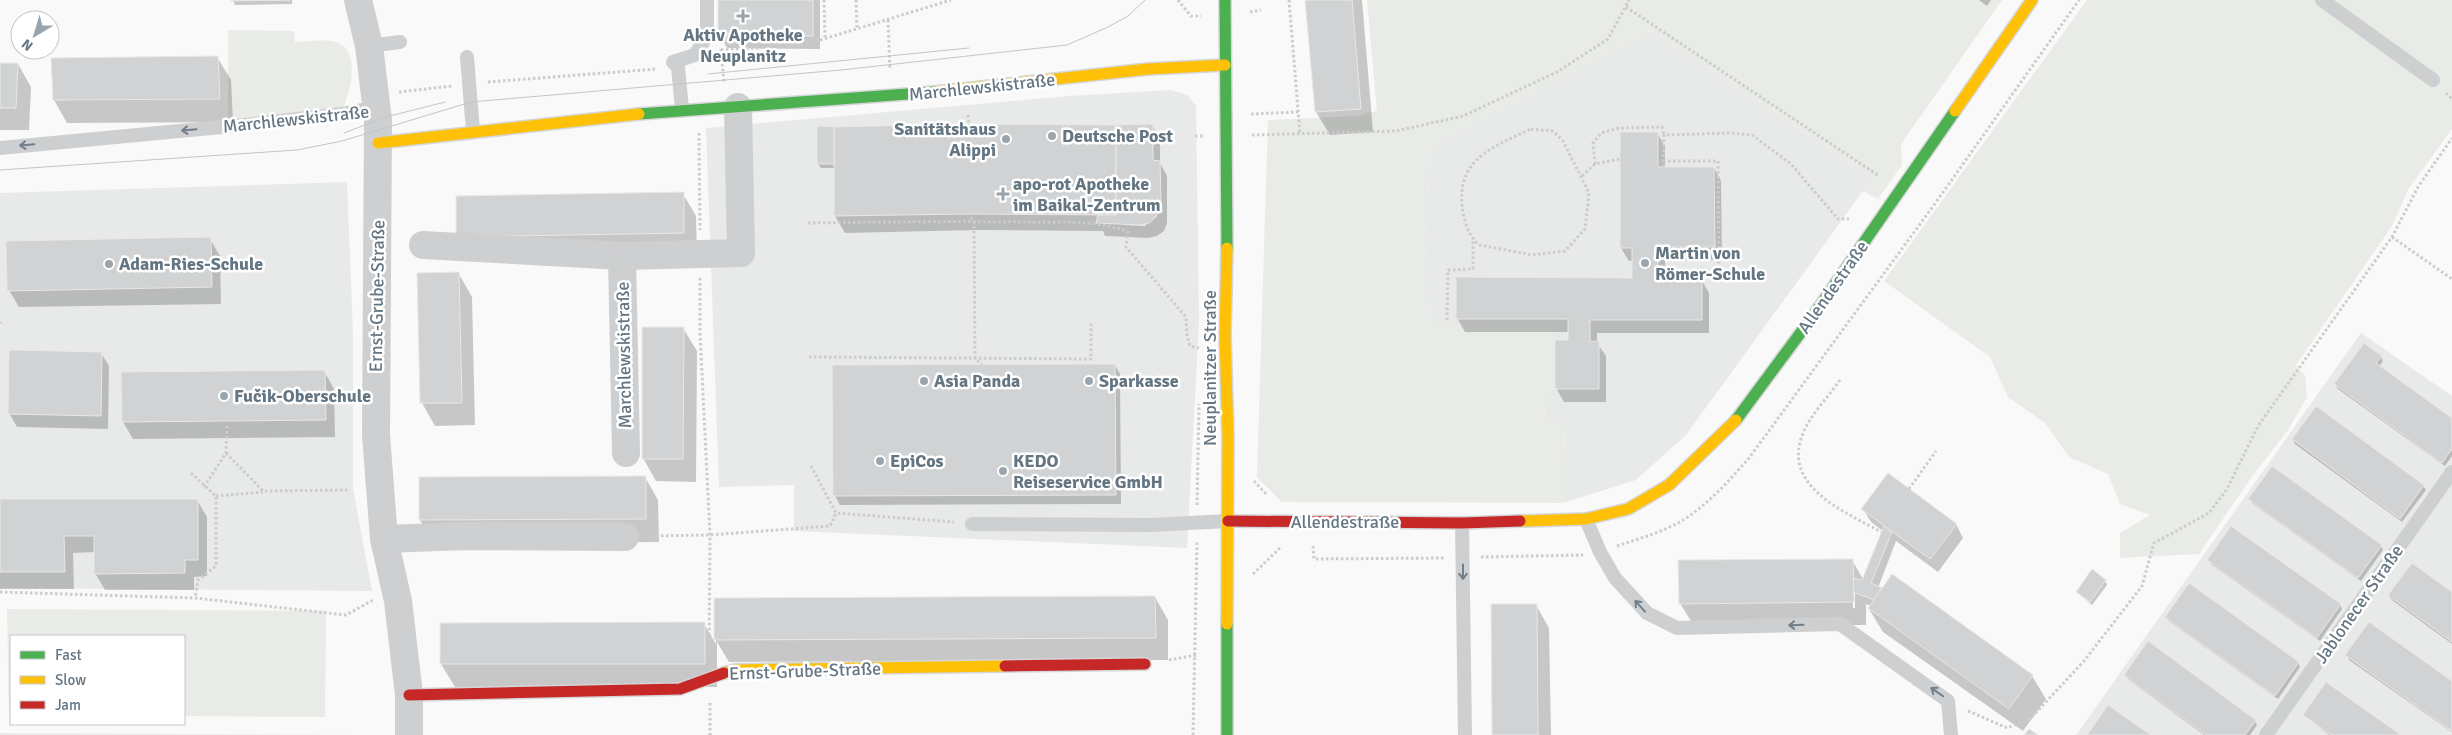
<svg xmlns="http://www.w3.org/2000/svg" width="2452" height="735" font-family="Signika,sans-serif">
	<rect width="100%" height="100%" fill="#f9f9f9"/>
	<g fill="#e8e9e9">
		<path d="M1650 31 1870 177 1863 191 1686 435 1636 480 1563 503 1565 424 1544 423 1545 398H1551L1552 324H1432L1425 265 1430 151 1436 144Z"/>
		<path d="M1171 90 1187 95 1196 106 1199 321 1187 548 794 531V485L719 487 706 128 1069 96Z"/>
		<path d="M347 182 353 333V488L372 591 0 588V193Z"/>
		<path d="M2361 333 2452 396V735H2076Z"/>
	</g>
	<g fill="#e8ebe6">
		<path d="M1367 0H2002L1901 144 1902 165 1878 199 1863 191 1870 177 1650 31 1436 144 1430 151 1425 265 1432 324 1552 323V398H1545L1544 423 1565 424 1563 503 1282 502 1257 477 1268 120 1357 116 1377 111Z"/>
		<path d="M2087 0H2452V129L2409 188 2392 226 2296 365 2305 376 2307 397 2288 430 2251 478 2199 554 2120 558V533L2150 515 2120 504 2108 474 2069 457 2045 423 2008 397 1990 357 1884 281Z"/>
		<path d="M228 30 294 31 295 42C308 42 331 37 342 45 360 59 349 92 343 109L228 119Z"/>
		<path d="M7 609 326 611 325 717 184 716V636H11V715H9Z"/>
		<path d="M0 733 355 735H0Z"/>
	</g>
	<g fill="#0003" fill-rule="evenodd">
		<path d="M292 0V4L235 5 233 0Z"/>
		<path d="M720 0H820V49L727 48 720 35Z"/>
		<path d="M1306 0H1362L1373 132 1330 135 1316 112Z"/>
		<path d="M1979 0H1991L1987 6Z"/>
		<path d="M217 57 231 80 233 122 67 123 54 100 52 59Z"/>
		<path d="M0 64H18L31 87 29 130H0Z"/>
		<path d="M1152 125 1160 139V163L1167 176V223L1164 231 1157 236 1148 238 1105 236 1103 231 977 230 845 233 835 216V168H821L818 164 819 128ZM1125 223 1146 224V226L1125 225Z"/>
		<path d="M1658 134 1665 147V168H1714L1721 181 1722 260H1665V280L1701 279 1709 293V333H1597V343L1606 356V402H1564L1556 388 1570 341V332H1465L1457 318 1634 279V261H1629L1621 248Z"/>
		<path d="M683 194 696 216 697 256 458 236Z"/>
		<path d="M210 239 220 256 221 304 19 307 9 290Z"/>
		<path d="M459 274 472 297 475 425 435 426 422 403Z"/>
		<path d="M683 328 697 351 696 482 656 481 643 458Z"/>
		<path d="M101 353 109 366 108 429 17 427 9 413Z"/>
		<path d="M2381 357 2383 361 2379 367 2452 420V456L2445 466 2338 389 2335 384Z"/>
		<path d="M1115 365 1120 374 1121 504 840 505 835 496Z"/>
		<path d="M324 371 334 389 335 437 133 439 123 422Z"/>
		<path d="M2316 408 2423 486 2426 490 2402 522 2295 444 2293 439Z"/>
		<path d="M645 477 658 500 659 542 434 543 420 520Z"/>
		<path d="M2250 499 2381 546 2383 550 2361 581 2252 503Z"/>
		<path d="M0 500H197L207 517V576L194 577V590H105L95 573V552L73 553 74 589H0Z"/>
		<path d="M1863 509 1956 524 1963 538 1938 572 1896 541 1878 588 2032 676 2046 699 2023 731 1883 632 1869 609 1871 606 1866 604V625L1694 626 1680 603 1852 560 1863 579 1883 531 1871 522ZM1852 589 1855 592V608H1853Z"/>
		<path d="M2209 560 2340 605 2342 609 2320 641 2211 564Z"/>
		<path d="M2105 580 2107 585 2092 605 2077 592Z"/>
		<path d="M2452 594V644L2392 600 2389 596Z"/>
		<path d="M1155 597 1168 620V660L729 662 717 642V687H455L441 664V624H704L716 644 715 599Z"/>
		<path d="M1536 605 1549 628 1551 735H1494Z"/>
		<path d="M2166 617 2298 663 2300 667 2278 699 2169 621Z"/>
		<path d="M2347 655 2452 683V732L2349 660Z"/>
		<path d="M2125 675 2255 721 2257 725 2250 735H2204L2128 679Z"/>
		<path d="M2304 715 2399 735H2329Z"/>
	</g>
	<g fill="#d0d2d3" stroke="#e8e8e8">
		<path d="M231 0H290L231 1Z"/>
		<path d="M718 0H813V36L718 35Z"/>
		<path d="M1305 0H1352L1361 109 1315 112Z"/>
		<path d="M218 56 220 99 53 100 51 58Z"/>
		<path d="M0 63H18L16 108H0Z"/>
		<path d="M969 124 1116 125V215L967 214 834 216V127Z"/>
		<path d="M1153 124V160L1160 161 1161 201 1156 217 1149 223 1140 225 1096 223 1098 215H1116V125Z"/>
		<path d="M817 126 834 127V164H817Z"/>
		<path d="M1620 132H1658V167H1714L1715 247H1658V278H1702V320H1590V342L1599 341V389H1555V340H1568V319H1456V277L1632 278V248H1620Z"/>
		<path d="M684 192V233L456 237V196Z"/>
		<path d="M211 237 212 287 7 291 6 241Z"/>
		<path d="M459 272 462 403H420L417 273Z"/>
		<path d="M642 327H684L683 459H642Z"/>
		<path d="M2364 343 2382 356 2376 363 2452 418V449L2442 463 2334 384Z"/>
		<path d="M9 350 102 352 101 416 8 414Z"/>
		<path d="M1115 364 1116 495 833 496 832 365Z"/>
		<path d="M325 370 326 420 122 422 121 372Z"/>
		<path d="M2316 406 2424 485 2400 519 2292 439Z"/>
		<path d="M2272 466 2382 545 2358 578 2248 499Z"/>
		<path d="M1888 473 1957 524 1930 559 1861 509Z"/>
		<path d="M646 476V519L419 520V477Z"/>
		<path d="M0 499H198V560H185V573L94 574V536H64L65 572H0Z"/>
		<path d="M1884 526 1892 532 1871 583 1882 588 1874 600 1853 592V578L1862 580Z"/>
		<path d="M2231 526 2341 604 2317 638 2207 560Z"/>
		<path d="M1853 559 1854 602 1679 604 1678 560Z"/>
		<path d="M2412 563 2452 592V642L2388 595Z"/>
		<path d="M2092 569 2106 580 2090 602 2076 592Z"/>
		<path d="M1892 574 2033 675 2009 709 1868 608Z"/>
		<path d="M2189 583 2299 662 2275 696 2165 617Z"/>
		<path d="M1155 596 1156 638 714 640V598Z"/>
		<path d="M1491 604H1537L1538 735H1492Z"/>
		<path d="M705 622V664H440V623Z"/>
		<path d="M2369 622 2452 681V731L2345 655Z"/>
		<path d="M2148 641 2256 720 2245 735H2206L2124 675Z"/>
		<path d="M2326 682 2401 735H2331L2303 715Z"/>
		<path d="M2108 705 2151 735H2087Z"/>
		<path d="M2029 729 2038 735H2024Z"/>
	</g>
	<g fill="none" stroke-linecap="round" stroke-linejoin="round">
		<g stroke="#d5d6d7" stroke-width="14">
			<g id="fast">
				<path d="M1225 0 1227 248"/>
				<path d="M639 114 935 92"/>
				<path d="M1736 420 1813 316 1955 111"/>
				<path d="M1227 735V624"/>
			</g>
		</g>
		<g stroke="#d5d6d7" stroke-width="14">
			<g id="slow">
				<path d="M935 92 1148 69 1225 65"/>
				<path d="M1955 111 2032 0"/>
				<path d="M378 143 639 114"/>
				<path d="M1520 521 1586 519 1628 509 1669 485 1736 420"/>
				<path d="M1227 624 1228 438 1225 336 1227 248"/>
				<path d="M724 673 735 670 1005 666"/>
			</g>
		</g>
		<g stroke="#d5d6d7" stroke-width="14">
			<g id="jam">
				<path d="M1228 521 1462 523 1520 521"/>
				<path d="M1005 666 1145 664"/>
				<path d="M409 695 680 689 724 673"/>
			</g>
		</g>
		<g stroke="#cbcccd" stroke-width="3" stroke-dasharray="2.5 2.5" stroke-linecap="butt">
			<path d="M824 0 825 37"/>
			<path d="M856 0 857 29"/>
			<path d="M1178 0 1191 16H1201"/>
			<path d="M1289 0 1300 134"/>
			<path d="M1626 7 1879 176"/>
			<path d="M1250 12 1261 10"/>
			<path d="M888 20 890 70"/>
			<path d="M721 49 724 82"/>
			<path d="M721 50 804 45 951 0"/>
			<path d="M488 82 656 69"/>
			<path d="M399 92 452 86"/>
			<path d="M2446 93 2452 99"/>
			<path d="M1251 114 1298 112"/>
			<path d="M968 115 969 124"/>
			<path d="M1531 129 1553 131 1563 141 1589 193 1585 229 1565 251 1532 255 1480 245C1470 239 1465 224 1463 212 1454 160 1492 147 1531 129Z"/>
			<path d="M699 133 700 230"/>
			<path d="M1252 135 1396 131 1463 116 1557 72 1608 39 1629 0"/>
			<path d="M1195 136H1203"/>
			<path d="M1663 161H1718L1719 273"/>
			<path d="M1595 164 1593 143 1601 133 1619 128 1662 127 1664 135"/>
			<path d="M1663 167 1664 135 1730 133 1752 135 1791 164 1838 219H1849"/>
			<path d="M1582 176 1595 164 1620 159"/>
			<path d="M967 214 974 221 975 358 982 365"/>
			<path d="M808 223C881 222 954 221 1026 222 1060 223 1097 219 1128 232L1126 247 1186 317 1187 336 1190 346 1199 348"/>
			<path d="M2392 237 2452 279"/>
			<path d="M700 278V334L710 535 709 652"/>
			<path d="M1447 320 1448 270 1473 269V241"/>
			<path d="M0 323 1 322"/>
			<path d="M809 357 1091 359V322"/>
			<path d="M1840 380C1829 396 1812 413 1804 431 1779 486 1844 511 1881 532"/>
			<path d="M226 453 263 491 348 490"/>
			<path d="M811 466 836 513 954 522"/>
			<path d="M191 473 216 496V566L198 580 195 598"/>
			<path d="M1254 481 1267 495"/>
			<path d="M204 487 226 453 227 425"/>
			<path d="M1909 489 1936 451"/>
			<path d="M216 496 263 492"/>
			<path d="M1197 505 1199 404"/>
			<path d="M651 536 710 535 830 526 836 513"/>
			<path d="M1313 546 1314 559 1445 558"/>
			<path d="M1617 546C1638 539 1659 533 1678 523 1706 507 1728 482 1749 458L1934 205 2079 0"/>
			<path d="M1481 557 1583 555"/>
			<path d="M1253 574 1281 547"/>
			<path d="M0 592 195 598 346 615 373 600"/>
			<path d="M1169 660 1196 655"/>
			<path d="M710 703V735"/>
			<path d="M1968 711 2007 728 2031 718 2084 661 2142 586 2154 543 2209 513 2227 489 2258 426 2392 237 2418 187 2452 138"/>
			<path d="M1193 735 1197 542"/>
		</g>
		<g stroke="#cecfd0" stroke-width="14">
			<path d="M2322 0 2433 80"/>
			<path d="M369 46 400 42"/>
			<path d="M467 57 473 131"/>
			<path d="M682 109 678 67 673 62 695 55 707 36V0"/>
			<path d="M0 148 253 124 342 114 376 107"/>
			<path d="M1586 519 1600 552 1615 578 1647 613 1677 628 1840 624 1948 701 1951 735"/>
			<path d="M1462 523 1465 735"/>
			<path d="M972 524 1151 525 1228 521"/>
			<path d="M2266 735 2452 472"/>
		</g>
		<g stroke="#cecfd0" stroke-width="28">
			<path d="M358 0 369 46 378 120 376 435 384 539 398 601 409 695V735"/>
			<path d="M423 245 622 256 741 253 738 107"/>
			<path d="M622 256 626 453"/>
			<path d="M384 539 466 536 625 537"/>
		</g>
		<use href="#fast" stroke="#4caf50" stroke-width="11"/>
		<use href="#slow" stroke="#ffc107" stroke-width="11"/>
		<use href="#jam" stroke="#c62828" stroke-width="11"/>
		<g stroke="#c3c5c6" stroke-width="1">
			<path d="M708 74 969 48"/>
			<path d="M344 133 386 117 445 102"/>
			<path d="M0 170 297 150 342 141 471 102 841 70 1067 45 1108 27 1128 16 1145 0"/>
		</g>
	</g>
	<defs><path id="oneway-shaft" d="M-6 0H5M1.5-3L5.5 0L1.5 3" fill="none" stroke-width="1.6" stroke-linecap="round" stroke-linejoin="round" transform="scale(1.25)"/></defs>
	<g stroke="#707f8b">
		<use href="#oneway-shaft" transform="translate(189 130) rotate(175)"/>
		<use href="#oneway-shaft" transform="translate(27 145) rotate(175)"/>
		<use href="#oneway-shaft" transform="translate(1463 572) rotate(90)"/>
		<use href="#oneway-shaft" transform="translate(1640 606) rotate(-132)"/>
		<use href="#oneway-shaft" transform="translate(1796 625) rotate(178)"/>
		<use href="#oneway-shaft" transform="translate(1937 692) rotate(-145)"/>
	</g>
	<g fill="#99a4ac" stroke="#fff" stroke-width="2">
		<path d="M740.5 8.5h5v5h5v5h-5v5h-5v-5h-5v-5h5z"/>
		<circle cx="1052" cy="136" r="5"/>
		<circle cx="1006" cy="139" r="5"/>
		<path d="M1000.5 186.5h5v5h5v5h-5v5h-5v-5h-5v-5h5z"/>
		<circle cx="1645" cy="263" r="5"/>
		<circle cx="109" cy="264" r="5"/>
		<circle cx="924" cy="381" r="5"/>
		<circle cx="1089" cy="381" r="5"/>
		<circle cx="224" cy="396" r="5"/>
		<circle cx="880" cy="461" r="5"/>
		<circle cx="1003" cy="471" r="5"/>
	</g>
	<g text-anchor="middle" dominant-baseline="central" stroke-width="5" stroke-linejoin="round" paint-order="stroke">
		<g font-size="18" font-weight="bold" fill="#657683" stroke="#fff" text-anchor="start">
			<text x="743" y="35" text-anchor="middle">Aktiv Apotheke<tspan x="743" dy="21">Neuplanitz</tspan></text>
			<text x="996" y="129" text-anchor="end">Sanitätshaus<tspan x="996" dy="21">Alippi</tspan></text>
			<text x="1062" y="136">Deutsche Post</text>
			<text x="1013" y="184">apo-rot Apotheke<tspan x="1013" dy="21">im Baikal-Zentrum</tspan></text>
			<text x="1655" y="253">Martin von<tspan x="1655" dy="21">Römer-Schule</tspan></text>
			<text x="119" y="264">Adam-Ries-Schule</text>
			<text x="934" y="381">Asia Panda</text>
			<text x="1099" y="381">Sparkasse</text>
			<text x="234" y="396">Fučik-Oberschule</text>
			<text x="890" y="461">EpiCos</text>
			<text x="1013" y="461">KEDO<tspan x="1013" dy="21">Reiseservice GmbH</tspan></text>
		</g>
		<g font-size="18" fill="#657683" stroke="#fff">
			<text transform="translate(982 87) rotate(-6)">Marchlewskistraße</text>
			<text transform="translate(296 119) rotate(-6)">Marchlewskistraße</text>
			<text transform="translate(1833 287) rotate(-55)">Allendestraße</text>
			<text transform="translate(377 296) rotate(-89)">Ernst-Grube-Straße</text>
			<text transform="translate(624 355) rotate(-91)">Marchlewskistraße</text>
			<text transform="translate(1210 368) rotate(-90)">Neuplanitzer Straße</text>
			<text x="1345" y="522">Allendestraße</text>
			<text transform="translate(2359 604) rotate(-55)">Jablonecer Straße</text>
			<text transform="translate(805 671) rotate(-2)">Ernst-Grube-Straße</text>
		</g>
	</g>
	<rect x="10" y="635" width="175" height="90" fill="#ffffff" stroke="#c1c8cd"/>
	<rect x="20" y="651" width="25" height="8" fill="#4caf50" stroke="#c1c8cd"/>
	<text x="55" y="660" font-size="15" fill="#657683">Fast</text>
	<rect x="20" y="676" width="25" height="8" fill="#ffc107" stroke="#c1c8cd"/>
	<text x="55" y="685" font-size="15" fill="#657683">Slow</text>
	<rect x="20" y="701" width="25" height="8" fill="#c62828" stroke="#c1c8cd"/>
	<text x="55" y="710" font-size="15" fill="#657683">Jam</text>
	<g transform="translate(35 35) rotate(218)"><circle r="24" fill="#ffffff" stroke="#c1c8cd"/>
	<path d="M0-4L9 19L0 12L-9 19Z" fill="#99a4ac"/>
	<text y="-8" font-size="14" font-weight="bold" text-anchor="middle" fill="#657683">N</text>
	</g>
</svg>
